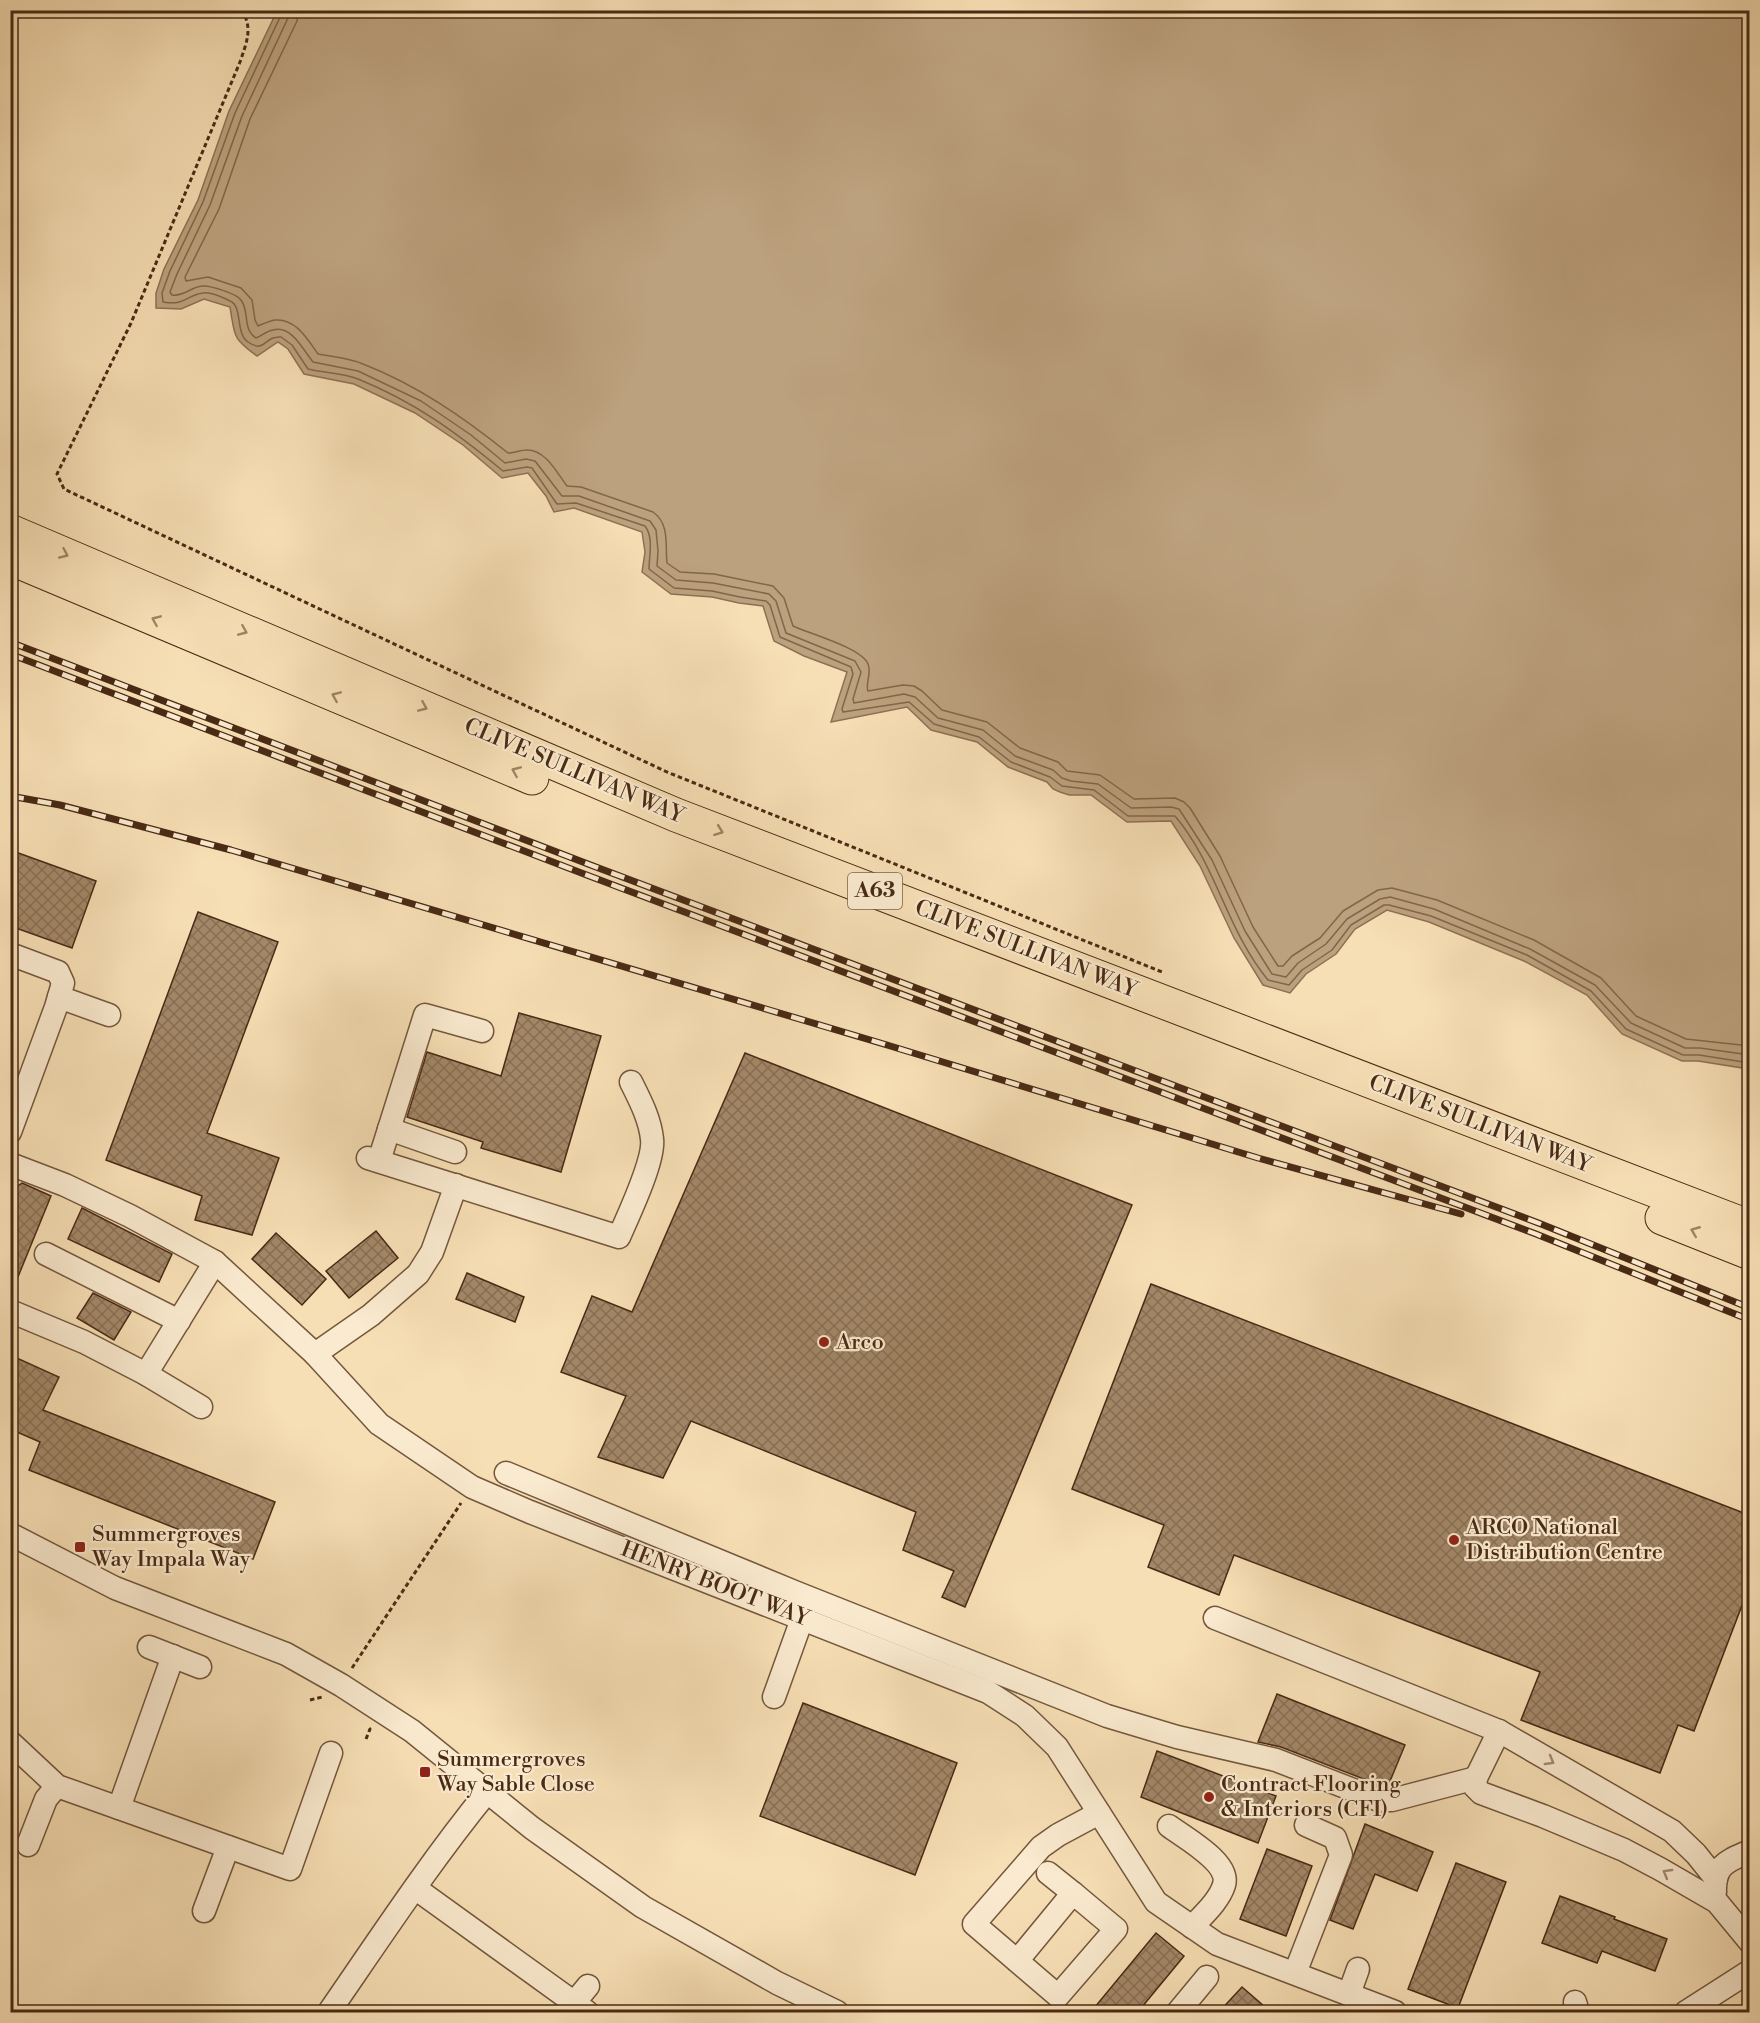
<svg xmlns="http://www.w3.org/2000/svg" width="1760" height="2023" font-family="'Libre Bodoni',serif">
	<defs>
		<pattern id="building-cross-hatch" width="8" height="8" patternUnits="userSpaceOnUse" patternTransform="scale(1.5)"><rect width="8" height="8" fill="#a38868"/><path d="M0 0l8 8M0 8l8-8" fill="none" stroke="#876f54"/></pattern>
	</defs>
	<rect width="100%" height="100%" fill="#f7dfb5"/>
	<filter id="stains"><feTurbulence type="fractalNoise" baseFrequency=".00333" numOctaves="4"/><feColorMatrix values="0 0 0 0 .2 0 0 0 0 .09 0 0 0 0 .02 0 0 0 .5 -.17"/></filter>
	<radialGradient id="worn" r=".72"><stop offset=".6" stop-color="#630" stop-opacity="0"/><stop offset="1" stop-color="#630" stop-opacity=".3"/></radialGradient>
	<path fill="#bca17e" stroke="#8e7154" stroke-width="1.5" d="M277 11H1749V1069L1698 1061H1682L1622 1034 1587 995 1524 961 1429 922 1387 910 1355 929 1336 954 1306 974 1290 993 1263 985 1234 938 1200 866 1171 821 1127 822 1091 795H1069L1060 792 1053 789 1047 782 1008 767 977 742 931 730 907 707 831 722 847 672 804 656 774 641 763 606 739 603 712 597 671 594 642 572 645 552 642 532 574 508 554 512 546 496 528 473 502 478 463 445 415 413 354 384 304 374 288 349 278 342 257 356C232 338 235 336 230 307L204 299 181 309 156 308V293L164 269 198 200 229 111Z"/>
	<g fill="none" stroke-linecap="round" stroke-linejoin="round">
		<g stroke="#826649" stroke-width="1.5">
			<path d="M282 10 281 15 235 113 203 202 170 271 162 293 163 302C186 306 186 295 203 293 210 292 224 298 230 301 243 306 235 333 248 342 266 354 263 336 281 337L292 345 308 369C324 373 343 373 358 379 415 402 457 433 503 471L527 467 532 468 557 504 576 503 645 526C654 538 649 556 649 569L674 588 712 591 740 597 766 601 770 605 780 637 851 667 853 674 842 709 843 712 909 702 934 724 979 737 1011 762 1050 777 1062 786 1094 790 1128 816H1175C1216 864 1227 931 1268 980L1289 985 1302 970 1332 950 1351 925 1384 905H1389L1431 916 1527 955 1591 991 1626 1029 1683 1055H1699L1750 1063"/>
			<path d="M289 10 288 18 242 116 210 205 177 274 170 292 172 295C183 297 191 287 202 286 210 285 237 294 241 300 250 312 242 329 256 338 262 336 266 331 273 330 292 325 303 350 313 362L358 371 421 401 471 435 505 463 526 459 535 461 562 496H579L650 521 656 530 658 551 657 566 676 580 713 583 769 594 776 601 786 633 855 661 861 672 853 699 854 703 904 694 915 697 938 718 983 730 1015 756 1053 770 1062 778 1071 781 1098 784 1131 808 1171 807 1179 809 1212 860 1245 931 1272 974 1286 977 1298 963 1326 944 1347 919 1380 899 1390 897 1434 909 1530 949 1595 985 1631 1023 1685 1048H1700L1750 1055"/>
			<path d="M298 10 297 21 250 119 219 209 185 277 186 281 208 277 241 288 252 300 255 320 258 326C263 324 269 321 275 320 296 318 308 340 318 354 333 357 350 358 363 364 417 385 463 417 508 453 514 453 521 450 527 450 546 450 557 473 567 486L581 487 653 512C670 524 665 545 667 563L680 572 714 574 773 586 784 598 793 626C810 634 862 648 868 664 872 674 865 683 868 691L903 685 914 686 922 691 942 710 987 722 1020 748 1058 762 1067 771 1100 775 1134 799 1175 798 1184 802 1190 808 1220 856 1253 927 1278 966H1283L1292 956 1320 938 1343 911 1378 890 1392 888 1437 900 1534 940 1601 978 1636 1016 1686 1039 1750 1046"/>
		</g>
	</g>
	<g fill="url(#building-cross-hatch)" stroke="#492a14" stroke-width="1.5">
		<path d="M10 850 96 881 72 948 10 926Z"/>
		<path d="M198 912 278 942 207 1133 279 1158 252 1235 195 1220 202 1196 106 1160Z"/>
		<path d="M519 1013 601 1036 561 1172 481 1148 483 1142 407 1117 427 1052 501 1076Z"/>
		<path d="M745 1053 1132 1205 965 1607 942 1597 954 1571 903 1550 916 1512 691 1421 663 1478 598 1457 626 1396 561 1372 592 1296 632 1312Z"/>
		<path d="M22 1183 51 1196 11 1294 10 1191Z"/>
		<path d="M82 1208 172 1254 159 1282 68 1239Z"/>
		<path d="M376 1231 398 1258 349 1298 326 1271Z"/>
		<path d="M276 1233 326 1279 302 1305 252 1259Z"/>
		<path d="M467 1273 524 1297 515 1322 456 1299Z"/>
		<path d="M1151 1284 1749 1515V1587L1694 1731 1678 1725 1660 1773 1521 1720 1540 1672 1234 1555 1219 1595 1148 1567 1164 1525 1072 1489Z"/>
		<path d="M93 1293 131 1312 114 1340 77 1318Z"/>
		<path d="M10 1355 59 1377 43 1410 275 1502 253 1559 29 1470 40 1442 10 1429Z"/>
		<path d="M1277 1694 1405 1745 1388 1786H1382L1281 1747 1258 1742Z"/>
		<path d="M803 1703 957 1763 915 1875 760 1816Z"/>
		<path d="M1157 1751 1276 1796 1258 1843 1141 1797Z"/>
		<path d="M1365 1824 1433 1852 1417 1891 1375 1874 1353 1929 1330 1920Z"/>
		<path d="M1267 1849 1312 1866 1286 1936 1240 1919Z"/>
		<path d="M1456 1863 1506 1882 1458 2008 1408 1989Z"/>
		<path d="M1560 1896 1615 1917 1614 1919 1667 1939 1655 1971 1602 1951 1597 1963 1542 1943Z"/>
		<path d="M1156 1933 1184 1956 1137 2013H1090Z"/>
		<path d="M1242 1987 1272 2013H1218Z"/>
	</g>
	<g fill="none" stroke-linecap="round" stroke-linejoin="round">
		<g stroke="#74573c" stroke-width="25">
			<g id="minor">
				<path d="M10 954 58 972 63 983 56 1007 10 1132"/>
				<path d="M59 997 109 1015"/>
				<path d="M389 1129 455 1152"/>
				<path d="M368 1158 619 1237C628 1216 655 1160 652 1139 650 1119 640 1100 631 1082"/>
				<path d="M379 1161 425 1015 482 1031"/>
				<path d="M10 1164 65 1185 130 1216 215 1262 315 1354 379 1424 472 1487 530 1512 988 1692 1025 1716 1057 1747 1156 1902 1217 1944 1395 2012"/>
				<path d="M46 1254 179 1321"/>
				<path d="M10 1311 84 1342 146 1374 201 1407"/>
				<path d="M315 1354 371 1315 418 1274 432 1252 456 1185"/>
				<path d="M146 1374 215 1262"/>
				<path d="M506 1473 797 1593 1107 1716 1177 1737 1276 1760 1379 1800H1392L1476 1778"/>
				<path d="M10 1534 115 1588 286 1654 341 1685 412 1731 532 1828 643 1907 777 1983 837 2012"/>
				<path d="M1215 1618 1499 1731 1672 1831 1696 1854 1716 1879"/>
				<path d="M149 1647 200 1667"/>
				<path d="M774 1697 802 1619"/>
				<path d="M1499 1731 1476 1778 1475 1787 1481 1793 1543 1816 1624 1850 1660 1869 1717 1902 1750 1942"/>
				<path d="M10 1742 57 1786 290 1869 331 1753"/>
				<path d="M119 1808 173 1656"/>
				<path d="M1169 1826C1185 1838 1231 1863 1224 1885 1219 1901 1203 1915 1192 1927"/>
				<path d="M28 1845 46 1799 57 1786"/>
				<path d="M1048 1873 1073 1893"/>
				<path d="M415 1888 587 2012"/>
				<path d="M1715 1892C1714 1864 1728 1861 1750 1851"/>
				<path d="M204 1911 228 1847"/>
				<path d="M1017 1961 1073 1893 1116 1929 1058 1996 974 1924 1041 1847 1058 1835 1099 1813"/>
				<path d="M1295 1973 1341 1855 1335 1838 1306 1825"/>
				<path d="M1349 1994 1358 1969"/>
				<path d="M1575 2002 1578 2012"/>
				<path d="M574 2003 588 1986"/>
				<path d="M329 2012C380 1938 430 1862 487 1792"/>
				<path d="M1178 2012 1207 1977"/>
				<path d="M1686 2012 1750 1971"/>
			</g>
		</g>
		<g stroke="#492a14" stroke-width="35">
			<g id="highway">
				<path d="M10 531 676 815 1750 1227"/>
				<path d="M10 558 532 778"/>
				<path d="M1662 1218 1750 1253"/>
			</g>
		</g>
		<g stroke="#492a14" stroke-width="3" stroke-dasharray="4.5 3" stroke-linecap="butt">
			<path d="M241 10C254 27 246 44 240 62L131 323 57 474 64 489 667 772 1162 972"/>
			<path d="M352 1668 461 1503"/>
			<path d="M310 1700 322 1697"/>
			<path d="M366 1739 370 1729 368 1727"/>
		</g>
		<use href="#minor" stroke="#faeacf" stroke-width="22"/>
		<use href="#highway" stroke="#f7dfb5" stroke-width="33"/>
		<g stroke="#492a14" stroke-width="7">
			<g id="rail">
				<path d="M10 642 588 864 1541 1224 1750 1308"/>
				<path d="M10 654 584 874 1536 1234 1750 1320"/>
				<path d="M10 796 60 805 231 850 887 1045 1258 1158 1461 1214"/>
			</g>
		</g>
		<use href="#rail" stroke="#faeacf" stroke-width="4.5" stroke-dasharray="14" stroke-linecap="butt"/>
	</g>
	<defs><path id="oneway-chevron" d="M-2-3.5L2.5 0L-2 3.5" fill="none" stroke-width="1.6" stroke-linecap="round" stroke-linejoin="round" transform="scale(1.5)"/></defs>
	<g stroke="#a08464">
		<use href="#oneway-chevron" transform="translate(64 554) rotate(24)"/>
		<use href="#oneway-chevron" transform="translate(156 620) rotate(-157)"/>
		<use href="#oneway-chevron" transform="translate(243 631) rotate(23)"/>
		<use href="#oneway-chevron" transform="translate(336 696) rotate(-157)"/>
		<use href="#oneway-chevron" transform="translate(423 707) rotate(23)"/>
		<use href="#oneway-chevron" transform="translate(516 771) rotate(-157)"/>
		<use href="#oneway-chevron" transform="translate(719 831) rotate(21)"/>
		<use href="#oneway-chevron" transform="translate(1695 1231) rotate(-158)"/>
	</g>
	<g stroke="#a28a72">
		<use href="#oneway-chevron" transform="translate(1550 1761) rotate(30)"/>
		<use href="#oneway-chevron" transform="translate(1667 1873) rotate(-150)"/>
	</g>
	<g fill="#8f2418" stroke="#faeacf" stroke-width="2">
		<circle cx="824" cy="1342" r="6"/>
		<circle cx="1454" cy="1540" r="6"/>
		<rect x="74" y="1541" width="12" height="12" rx="3"/>
		<rect x="419" y="1766" width="12" height="12" rx="3"/>
		<circle cx="1209" cy="1797" r="6"/>
	</g>
	<g text-anchor="middle" dominant-baseline="central" stroke-width="4.5" stroke-linejoin="round" paint-order="stroke">
		<rect fill="#faeacf" stroke="#7e644c" stroke-width="1.5" x="848" y="873" width="54" height="36" rx="4.5"/>
		<g font-size="21" font-weight="bold" fill="#492a14">
			<text x="875" y="891">A63</text>
		</g>
		<g font-size="22" fill="#492a14" stroke="#faeacf">
			<text transform="translate(574 771) rotate(23)">CLIVE SULLIVAN WAY</text>
			<text transform="translate(1026 949) rotate(21)">CLIVE SULLIVAN WAY</text>
			<text transform="translate(1480 1124) rotate(21)">CLIVE SULLIVAN WAY</text>
			<text transform="translate(715 1584) rotate(21)">HENRY BOOT WAY</text>
		</g>
		<g font-size="22" fill="#492a14" stroke="#faeacf" text-anchor="start">
			<text x="836" y="1342">Arco</text>
			<text x="1466" y="1527">ARCO National<tspan x="1466" dy="25">Distribution Centre</tspan></text>
			<text x="92" y="1534">Summergroves<tspan x="92" dy="25">Way Impala Way</tspan></text>
			<text x="437" y="1759">Summergroves<tspan x="437" dy="25">Way Sable Close</tspan></text>
			<text x="1221" y="1784">Contract Flooring<tspan x="1221" dy="25">&amp; Interiors (CFI)</tspan></text>
		</g>
	</g>
	<rect width="1760" height="2023" fill="none" stroke="#f7dfb5" stroke-width="36"/>
	<rect x="12" y="12" width="1736" height="1999" fill="none" stroke="#492a14" stroke-width="3"/>
	<rect x="18" y="18" width="1724" height="1987" fill="none" stroke="#492a14" stroke-width="1.5"/>
	<rect width="100%" height="100%" filter="url(#stains)"/>
	<rect width="100%" height="100%" fill="url(#worn)"/>
</svg>
